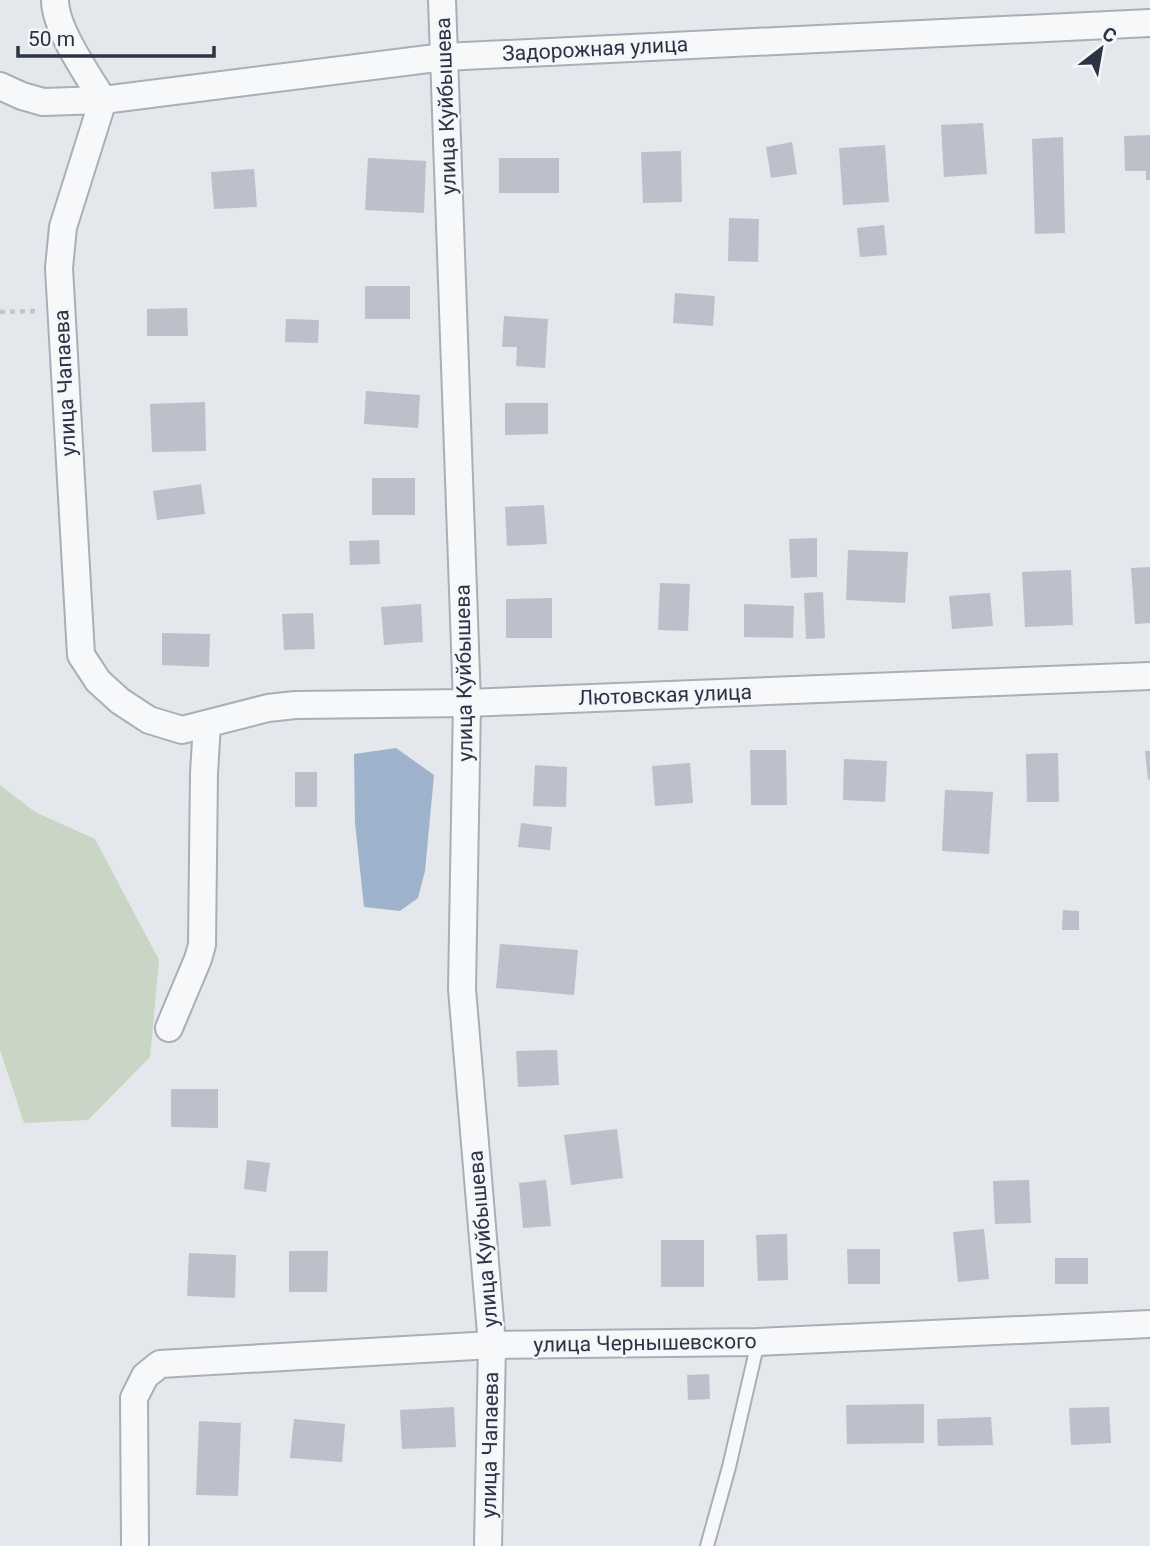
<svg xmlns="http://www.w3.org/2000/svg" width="1150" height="1546" font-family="Roboto,sans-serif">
	<rect width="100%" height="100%" fill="#e4e7ec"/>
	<path fill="#c9d6c5" d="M0 785 35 812 95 839 159 960 150 1057 88 1120 24 1123 0 1050Z"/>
	<path fill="#9fb4cc" d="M396 748 434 775 425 871 418 898 400 911 364 907 355 823 354 754Z"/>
	<g fill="#bbc0ca">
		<path d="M983 123 987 174 944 177 941 125Z"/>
		<path d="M1150 135V180H1146V171H1125L1124 136Z"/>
		<path d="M1063 137 1065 233 1035 234 1032 139Z"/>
		<path d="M792 142 797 174 771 178 766 147Z"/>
		<path d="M885 145 889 202 843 205 839 148Z"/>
		<path d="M681 151 682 202 643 203 641 152Z"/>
		<path d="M368 158 426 161 424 213 365 210Z"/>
		<rect x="499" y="158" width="60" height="35"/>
		<path d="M254 169 257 207 214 209 211 172Z"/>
		<path d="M729 218 759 219 758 262 728 261Z"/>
		<path d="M884 225 887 255 860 257 857 228Z"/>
		<rect x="365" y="286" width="45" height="33"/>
		<path d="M675 293 715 296 713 326 673 323Z"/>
		<path d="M187 308 188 336H147V309Z"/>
		<path d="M504 316 548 319 545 368 516 366 517 347H502Z"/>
		<path d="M286 319 319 320 318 343 285 342Z"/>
		<path d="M366 391 420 395 418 428 364 424Z"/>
		<path d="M205 402 206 451 152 452 150 404Z"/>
		<path d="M505 403H548V434L505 435Z"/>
		<rect x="372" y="478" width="43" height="37"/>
		<path d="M201 484 205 514 157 520 153 491Z"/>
		<path d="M544 505 547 544 507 546 505 507Z"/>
		<path d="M817 538V577L791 578 789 539Z"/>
		<path d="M379 540 380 564 350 565 349 541Z"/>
		<path d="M848 550 908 552 905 603 846 600Z"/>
		<path d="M1150 567V623L1135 624 1131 568Z"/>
		<path d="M1071 570 1073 625 1025 627 1022 572Z"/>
		<path d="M660 583 690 584 688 631 658 630Z"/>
		<path d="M823 592 825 638 806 639 804 593Z"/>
		<path d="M990 593 993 626 952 629 949 596Z"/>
		<path d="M552 598V638H506V599Z"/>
		<path d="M421 604 423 642 384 645 381 607Z"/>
		<path d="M744 604 794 606 793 638 744 637Z"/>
		<path d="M313 613 315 649 284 650 282 614Z"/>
		<path d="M162 633 210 634 209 667 162 665Z"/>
		<path d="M750 750H786L787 805H751Z"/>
		<path d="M1145 751H1150V779L1148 780Z"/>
		<path d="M1058 753 1059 802H1027L1026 754Z"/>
		<path d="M844 759 887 761 885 802 843 800Z"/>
		<path d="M690 763 693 803 655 806 652 766Z"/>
		<path d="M535 765 567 767 566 807 533 806Z"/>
		<rect x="295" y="772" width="22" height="35"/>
		<path d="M945 790 993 792 989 854 942 851Z"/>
		<path d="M521 823 552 827 550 850 518 847Z"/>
		<path d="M1063 910 1079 911V930H1062Z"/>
		<path d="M500 944 578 950 574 995 496 988Z"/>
		<path d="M557 1050 559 1085 518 1087 516 1051Z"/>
		<path d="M171 1089H218V1128L171 1127Z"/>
		<path d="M617 1129 623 1178 571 1185 564 1135Z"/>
		<path d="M247 1160 270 1163 266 1192 244 1189Z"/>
		<path d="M546 1180 551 1226 523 1228 519 1183Z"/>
		<path d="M1029 1180 1031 1223 995 1224 993 1181Z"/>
		<path d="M984 1229 989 1279 958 1282 953 1232Z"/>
		<path d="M787 1234 788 1280 758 1281 756 1235Z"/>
		<rect x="661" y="1240" width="43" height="47"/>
		<path d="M847 1249H880V1284H848Z"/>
		<path d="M289 1251H328L327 1292H289Z"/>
		<path d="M189 1253 236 1255 235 1298 187 1296Z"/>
		<rect x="1055" y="1258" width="33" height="26"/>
		<path d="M709 1374 710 1399 688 1400 687 1375Z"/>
		<path d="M924 1404V1443L847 1444 846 1405Z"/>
		<path d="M454 1407 456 1447 402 1449 400 1410Z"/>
		<path d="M1109 1407 1111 1443 1071 1445 1069 1408Z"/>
		<path d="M991 1417 993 1445 938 1446 937 1419Z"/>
		<path d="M294 1419 345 1424 342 1462 290 1458Z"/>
		<path d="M199 1421 241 1423 238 1496 196 1495Z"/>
	</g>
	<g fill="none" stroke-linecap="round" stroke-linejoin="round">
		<g stroke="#a9aeb7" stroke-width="16">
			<path id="lane" d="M707 1546 729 1467 758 1342"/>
		</g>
		<g stroke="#a9aeb7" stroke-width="30">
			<g id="street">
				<path d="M55 0C55 29 88 75 103 100L63 227 59 268 81 655 98 681 120 701 149 720 182 730 268 708 295 705 467 703 1150 676"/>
				<path d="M442 0 467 703 462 989 492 1345 488 1546"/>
				<path d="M0 86 22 96 43 102 103 100 444 57 1150 23"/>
				<path d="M169 1028 198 959 202 945 204 773 207 724"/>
				<path d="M135 1546 134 1398 145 1376 160 1364 492 1345 758 1342 1150 1324"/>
			</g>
		</g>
		<path stroke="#c2c5cb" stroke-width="4.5" stroke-dasharray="5 5" stroke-linecap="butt" d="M0 312 38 311"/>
		<use href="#lane" stroke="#f7f8fa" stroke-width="12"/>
		<use href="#street" stroke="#f7f8fa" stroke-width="26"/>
	</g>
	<g text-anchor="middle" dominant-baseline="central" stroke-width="5" stroke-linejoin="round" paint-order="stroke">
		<g font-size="21" fill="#2b3445" stroke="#f4f6f9">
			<text transform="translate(595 49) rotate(-3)">Задорожная улица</text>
			<text transform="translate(446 106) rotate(-92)">улица Куйбышева</text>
			<text transform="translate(65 383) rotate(-93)">улица Чапаева</text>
			<text transform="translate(464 673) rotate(-91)">улица Куйбышева</text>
			<text transform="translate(665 695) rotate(-2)">Лютовская улица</text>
			<text transform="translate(483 1239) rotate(-95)">улица Куйбышева</text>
			<text transform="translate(645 1343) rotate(-1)">улица Чернышевского</text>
			<text transform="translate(490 1445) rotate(-89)">улица Чапаева</text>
		</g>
	</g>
	<g transform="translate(1101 49) rotate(31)" stroke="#f4f6f9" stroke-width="5" paint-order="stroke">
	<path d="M0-5L12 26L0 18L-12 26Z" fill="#2b3445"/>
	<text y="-10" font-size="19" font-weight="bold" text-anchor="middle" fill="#2b3445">С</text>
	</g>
	<path d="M18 46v10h196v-10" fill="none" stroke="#2b3445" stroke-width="3.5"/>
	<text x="28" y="46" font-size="21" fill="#2b3445" stroke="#f4f6f9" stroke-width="5" paint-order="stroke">50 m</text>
</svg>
